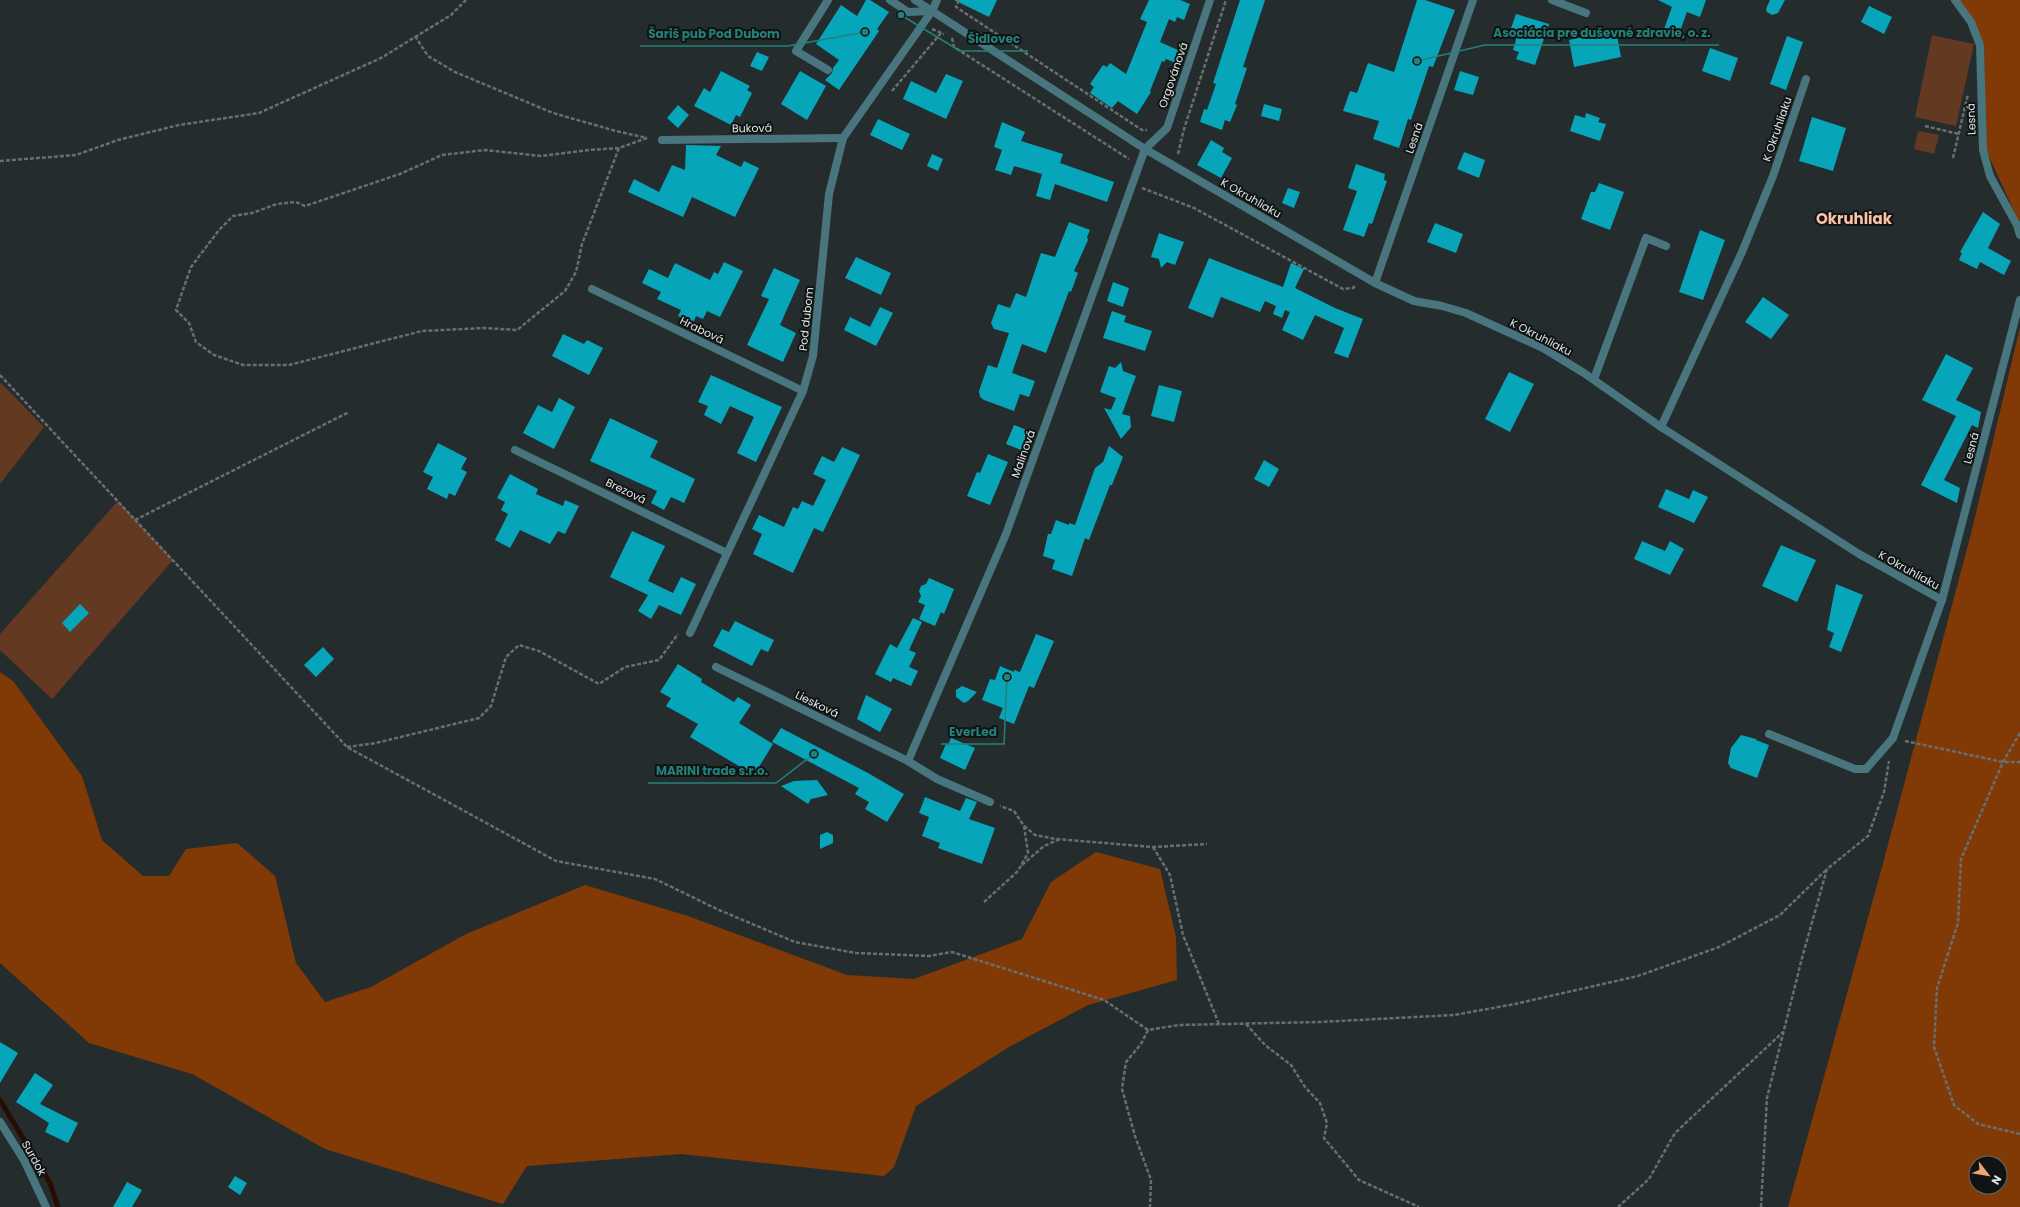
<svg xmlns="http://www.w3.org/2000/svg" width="2020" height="1207" font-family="Poppins,sans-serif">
	<rect width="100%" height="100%" fill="#252c2d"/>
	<g fill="#633922">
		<path d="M1932 35 1974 44 1956 126 1915 117Z"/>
		<path d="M1918 131 1939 135 1934 154 1914 149Z"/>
		<path d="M1 383 44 427 0 484V384Z"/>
		<path d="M118 501 173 560 52 699 0 650V634Z"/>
	</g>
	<g fill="#813a06" fill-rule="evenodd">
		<path d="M1954 0H2020V224L1986 150 1984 43Z"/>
		<path d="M2020 327V1207H1788L1882 867 1971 534ZM1976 1163H2000V1187H1976Z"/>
		<path d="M0 672 13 681 82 776 102 840 143 876H169L186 849 237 843 275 876 296 963 325 1002 371 987 466 934 585 885 688 916 847 975 914 979 1022 939 1051 882 1096 852 1160 869 1176 937 1177 980 1088 1005 1009 1047 916 1106 894 1167 884 1176 681 1154 527 1166 503 1204 325 1149 192 1074 89 1043 0 963Z"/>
	</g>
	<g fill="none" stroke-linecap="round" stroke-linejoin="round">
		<path stroke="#250d02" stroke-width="5" d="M0 1100 50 1183 58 1207"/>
	</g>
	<g fill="#07a5ba">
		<path d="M866 0H870L889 12 877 29 879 31 839 90 825 80 832 73 833 68 839 60 816 44 841 5 857 16Z"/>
		<path d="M954 0H997L989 17Z"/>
		<path d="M1149 0H1180L1190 4 1184 20 1177 17 1175 22 1169 19 1160 42 1180 51 1176 63 1166 59 1164 62 1162 61 1150 91 1151 92 1137 114 1118 101 1112 108 1090 93 1094 87 1090 84 1103 65 1107 67 1110 63 1126 74 1147 22 1140 19Z"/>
		<path d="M1240 0H1265L1243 67 1247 68 1235 104 1237 105 1230 122 1225 120 1222 130 1200 122 1204 109 1207 110 1216 84 1213 83Z"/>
		<path d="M1417 0H1425L1455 10 1433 67 1429 66 1411 120 1408 119 1399 148 1373 139 1379 121 1343 111 1350 91 1357 93 1368 63 1394 72Z"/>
		<path d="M1658 0H1706L1700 17 1687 12 1678 37 1663 32 1672 7Z"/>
		<path d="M1770 0H1785L1778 13 1772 15 1767 12 1766 9Z"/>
		<path d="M1869 6 1892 17 1884 34 1861 22Z"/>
		<path d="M1516 14 1549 24 1535 65 1516 59 1519 52 1513 50 1518 33 1510 31Z"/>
		<path d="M1616 30 1621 57 1574 67 1569 40Z"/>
		<path d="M1787 36 1803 42 1786 90 1770 84Z"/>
		<path d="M1710 48 1738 58 1730 81 1702 71Z"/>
		<path d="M757 52 769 57 762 71 750 66Z"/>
		<path d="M721 71 750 86 747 90 752 93 740 117 736 115 731 125 694 106 704 88 710 92Z"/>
		<path d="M800 71 826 86 807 120 781 104Z"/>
		<path d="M1460 71 1479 77 1473 95 1454 90Z"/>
		<path d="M946 74 963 81 946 119 903 99 911 81 936 93Z"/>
		<path d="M1264 104 1282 109 1279 121 1261 116Z"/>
		<path d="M678 105 689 115 678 128 667 118Z"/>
		<path d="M1586 113 1600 118 1598 122 1606 124 1600 141 1570 131 1575 115 1585 118Z"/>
		<path d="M1812 117 1846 128 1833 171 1799 161Z"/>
		<path d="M878 119 910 134 902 150 870 135Z"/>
		<path d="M1002 122 1025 132 1021 141 1063 154 1060 163 1114 182 1107 202 1055 184 1050 200 1036 196 1042 174 1014 166 1011 175 995 170 1002 150 994 147Z"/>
		<path d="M1211 140 1224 148 1222 152 1232 158 1221 178 1197 165Z"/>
		<path d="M686 145 721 146 716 155 741 167 744 161 759 168 735 217 692 197 683 217 628 192 634 179 659 192 672 165 685 170Z"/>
		<path d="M1464 152 1485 160 1479 178 1457 169Z"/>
		<path d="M932 154 943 159 938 171 927 166Z"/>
		<path d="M1356 164 1385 174 1384 180 1387 181 1372 224 1369 223 1364 237 1343 230 1357 191 1348 188Z"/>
		<path d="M1599 183 1624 192 1610 230 1581 219 1591 192H1595Z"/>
		<path d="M1288 188 1300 192 1294 208 1282 203Z"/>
		<path d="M1983 212 2000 224 1988 248 2011 261 2004 275 1980 262 1977 269 1959 260 1962 253 1960 252Z"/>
		<path d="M1069 222 1090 230 1087 237 1088 240 1074 271 1078 273 1071 292 1069 291 1046 353 1022 344 1012 373 1035 381 1029 397 1020 394 1014 411 984 400 980 397 979 391 988 365 997 368 1009 333 994 329 991 323 998 304 1010 308 1016 293 1026 297 1041 253 1055 257Z"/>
		<path d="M1435 223 1463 234 1456 253 1427 242Z"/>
		<path d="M1700 230 1725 240 1703 300 1679 292Z"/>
		<path d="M1159 233 1184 242 1175 265 1167 262 1161 268 1159 259 1151 257Z"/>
		<path d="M856 257 891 273 881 295 845 278Z"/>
		<path d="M1209 258 1283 287 1291 263 1304 269 1295 288 1335 308 1363 319 1348 358 1334 353 1344 328 1315 315 1303 340 1282 330 1290 312 1285 310 1282 318 1273 314 1276 306 1265 301 1260 312 1221 297 1213 318 1188 308Z"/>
		<path d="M724 262 743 271 720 317 707 311 703 319 696 316 693 323 678 316 681 310 657 299 661 292 642 283 649 269 668 278 675 263 710 280 714 272 718 274Z"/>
		<path d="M774 268 800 280 780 325 796 333 783 362 747 345 769 299 761 296Z"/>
		<path d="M1113 282 1129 288 1123 307 1107 301Z"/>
		<path d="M1763 297 1789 315 1771 339 1745 322Z"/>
		<path d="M880 307 893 313 876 346 844 330 850 317 870 327Z"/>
		<path d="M1112 311 1126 316 1124 322 1152 331 1145 351 1103 338Z"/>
		<path d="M563 334 584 344 587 340 603 348 589 375 552 356Z"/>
		<path d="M1946 354 1973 368 1956 400 1981 412 1978 428 1972 425 1944 480 1960 488 1957 503 1921 485 1956 416 1922 400Z"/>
		<path d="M1121 362 1123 371 1136 376 1122 414 1130 416 1131 427 1121 439 1104 408 1111 410 1116 398 1100 392 1109 366 1115 368Z"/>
		<path d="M1509 372 1534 384 1510 432 1485 419Z"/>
		<path d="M711 375 782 407 756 462 737 453 754 417 730 406 721 424 704 415 708 406 698 402Z"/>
		<path d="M1159 385 1182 391 1174 422 1151 416Z"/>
		<path d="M559 398 575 407 554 449 523 433 538 405 552 412Z"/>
		<path d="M610 418 658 441 650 457 695 479 684 503 671 497 664 510 651 503 657 491 590 461Z"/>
		<path d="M1014 425 1029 431 1021 450 1006 444Z"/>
		<path d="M438 443 467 458 461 469 467 472 455 496 449 493 447 499 427 489 433 477 423 472Z"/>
		<path d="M1109 446 1123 457 1112 485H1110L1089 540 1085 538 1072 576 1052 569 1055 560 1043 556 1048 534H1051L1056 520 1069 525V523L1075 525 1095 468 1103 462Z"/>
		<path d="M842 447 860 455 823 532 814 528 793 573 753 554 762 534 752 529 759 515 784 527 793 507 798 509 802 501 813 506 826 480 813 474 822 456 834 462Z"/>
		<path d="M988 454 1008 462 990 505 967 496 977 472 980 473Z"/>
		<path d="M1264 460 1279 469 1269 487 1254 479Z"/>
		<path d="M510 474 538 489 536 494 563 506 565 500 579 506 565 534 558 531 550 544 520 530 510 548 495 540 508 514 501 510 505 502 497 498Z"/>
		<path d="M1666 489 1689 499 1693 490 1708 497 1694 523 1658 507Z"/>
		<path d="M632 531 665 546 648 581 673 593 681 577 696 584 681 615 659 605 651 619 638 611 648 595 610 577Z"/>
		<path d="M1642 541 1665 551 1670 541 1684 549 1670 575 1634 559Z"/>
		<path d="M1781 545 1816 560 1797 602 1762 586Z"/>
		<path d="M929 578 954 589 944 614 941 612 935 626 919 619 925 605 918 602 921 596 919 591 921 586 926 584Z"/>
		<path d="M1836 584 1863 595 1841 652 1829 647 1834 633 1827 630Z"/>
		<path d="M80 604 89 613 70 632 62 623Z"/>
		<path d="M913 618 922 622 909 650 916 653 909 667 918 671 911 686 893 678 891 682 875 674 890 644 897 648Z"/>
		<path d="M735 621 774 640 768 652 761 649 752 666 713 646 722 629 729 632Z"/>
		<path d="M1036 634 1054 641 1034 688 1029 686 1014 724 999 718 1003 708 982 700 990 679 995 680 1000 666 1014 672V670L1020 672Z"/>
		<path d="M323 647 334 659 316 677 304 665Z"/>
		<path d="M678 664 702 679 701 682 734 702 738 697 751 705 739 723 773 744 754 775 690 737 698 724 666 706 671 698 660 692Z"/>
		<path d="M962 686 977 692 968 701 964 703 956 697V690Z"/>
		<path d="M866 695 892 709 880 732 857 719Z"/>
		<path d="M781 728 868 773 904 794 887 822 865 809 869 802 855 794 859 788 772 742Z"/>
		<path d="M1741 735 1756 739V740L1769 745 1757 778 1731 768 1728 763 1731 748Z"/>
		<path d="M951 738 975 748 965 770 940 758 946 744 948 745Z"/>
		<path d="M817 780 828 795 811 799 808 804 781 786 794 781Z"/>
		<path d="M925 797 960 811 966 798 977 802 969 819 995 828 982 864 938 848 940 843 922 836 929 817 919 813Z"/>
		<path d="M827 832 833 835V843L820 849V835Z"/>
		<path d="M0 1042 18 1053 0 1083Z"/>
		<path d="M35 1073 53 1085 40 1104 78 1123 68 1143 45 1132 49 1123 16 1102Z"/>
		<path d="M235 1176 247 1183 240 1195 228 1187Z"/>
		<path d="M127 1182 142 1190 132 1207H113Z"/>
	</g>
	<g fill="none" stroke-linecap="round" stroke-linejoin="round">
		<g stroke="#696f70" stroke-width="2.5" stroke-dasharray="4 2" stroke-linecap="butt">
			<path d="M959 0 956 7 1142 130H1147"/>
			<path d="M932 29 944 34"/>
			<path d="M415 36 428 56 455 72 553 113 616 131 647 138"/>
			<path d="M952 38 954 47 1129 159"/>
			<path d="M892 91 941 33"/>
			<path d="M1925 126 1959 134"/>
			<path d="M619 148 582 244 576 272 565 291 517 330 484 328 422 331 289 365H243L214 355 196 342 189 323 176 310 191 267 219 230 233 216 252 213 277 204 296 202 305 206 400 174 442 155 485 150 541 156 588 150 619 148 647 138"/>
			<path d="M1178 154 1184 129 1226 0"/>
			<path d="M1953 158 1968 94"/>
			<path d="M0 161 76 155 118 140 179 125 259 113 381 58 451 15 466 0"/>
			<path d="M1142 188 1194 208 1343 289 1353 288 1355 286"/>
			<path d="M0 375 347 747 556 861 655 879 719 910 795 942 856 953 929 956 952 952 1104 1000 1148 1030 1179 1025 1320 1022 1454 1015 1515 1004 1638 976 1719 947 1780 915 1827 869"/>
			<path d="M135 520 349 412"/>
			<path d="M2020 733 2003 762 1961 859 1958 923 1937 988 1934 1047 1954 1105 1978 1124 2020 1134"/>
			<path d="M1905 741 2003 762H2020"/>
			<path d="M347 747 376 743 479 718 491 706 506 657 519 645 539 651 599 684 625 667 659 660 678 634"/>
			<path d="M1024 826 1035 835 1056 839 1153 847 1207 844"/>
			<path d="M1153 847 1170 875 1183 935 1219 1024"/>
			<path d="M1022 865 1044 846 1060 839"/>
			<path d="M984 902 1018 871 1028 853 1024 826 1014 811 1000 806"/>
			<path d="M1246 1024 1265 1045 1291 1065 1305 1087 1320 1103 1327 1123 1324 1138 1359 1180 1419 1207"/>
			<path d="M1148 1030 1141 1044 1126 1062 1122 1089 1135 1136 1151 1180 1150 1207"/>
			<path d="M1618 1207 1649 1179 1675 1133 1783 1032"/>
			<path d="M1761 1207 1767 1098 1802 958 1827 869 1868 836 1884 792 1889 761"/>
		</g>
		<g stroke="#48757e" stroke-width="8">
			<path d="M890 0 908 12 932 11"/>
			<path d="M1552 0 1586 13"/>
			<path d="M828 70 796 51 828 0"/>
			<path d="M1594 379 1646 238 1666 246"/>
			<path d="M1661 427 1742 252 1773 176 1806 79"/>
			<path d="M1769 734 1855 769H1866L1893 738"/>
		</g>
		<g stroke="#48757e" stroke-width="8">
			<path d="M915 0 1145 149 1375 283 1414 301 1442 306 1466 313 1543 348 1584 373 1661 427 1859 554 1942 600 1893 738"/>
			<path d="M1955 0 1971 22 1980 45 1983 150 1990 176 2017 225 2020 235"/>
			<path d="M662 140 843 138"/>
			<path d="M1375 283 1473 0"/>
			<path d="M592 289 803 391"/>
			<path d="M515 450 727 553"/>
			<path d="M1942 600 2020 300"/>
			<path d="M690 633 803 391 813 356 829 194 843 138 932 11 937 0"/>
			<path d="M716 667 908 761 937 779 990 802"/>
			<path d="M908 761 1006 534 1145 149 1167 128 1210 0"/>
			<path d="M0 1122 24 1160 46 1207"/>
		</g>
	</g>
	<g text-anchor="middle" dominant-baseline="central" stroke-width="4" stroke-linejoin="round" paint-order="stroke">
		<g font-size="11" fill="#e0e5e6" stroke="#101314">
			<text transform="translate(1173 75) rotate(-71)">Orgovánová</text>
			<text transform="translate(1971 119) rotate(-92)">Lesná</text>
			<text transform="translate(752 128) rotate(-1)">Buková</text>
			<text transform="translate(1777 129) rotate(-71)">K Okruhliaku</text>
			<text transform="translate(1414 138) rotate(-71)">Lesná</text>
			<text transform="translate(1251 198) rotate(30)">K Okruhliaku</text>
			<text transform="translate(806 319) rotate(-84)">Pod dubom</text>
			<text transform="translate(702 330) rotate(26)">Hrabová</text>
			<text transform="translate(1541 337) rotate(27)">K Okruhliaku</text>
			<text transform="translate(1971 448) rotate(-75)">Lesná</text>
			<text transform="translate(1023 454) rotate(-70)">Malinová</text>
			<text transform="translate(626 491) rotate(26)">Brezová</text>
			<text transform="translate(1909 570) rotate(29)">K Okruhliaku</text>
			<text transform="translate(817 704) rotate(26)">Liesková</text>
			<text transform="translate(34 1158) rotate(61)">Surdok</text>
		</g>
		<g font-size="15" font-weight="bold" fill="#fec2a3" stroke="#101314">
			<text x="1854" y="218">Okruhliak</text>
		</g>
	</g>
	<path fill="none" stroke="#24817a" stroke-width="1.5" d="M1417 61L1485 45H1719M865 32L788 46H640M901 15L960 51H1028M1007 677L1004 744H941M814 754L776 783H648"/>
	<g fill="#24817a" stroke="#101314" stroke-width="1.5">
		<circle cx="1417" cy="61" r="4"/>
		<circle cx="865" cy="32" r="4"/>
		<circle cx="901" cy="15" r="4"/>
		<circle cx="1007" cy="677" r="4"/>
		<circle cx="814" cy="754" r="4"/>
	</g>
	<g font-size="12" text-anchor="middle" font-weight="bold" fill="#24817a" stroke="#101314" stroke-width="4" stroke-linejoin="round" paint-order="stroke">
		<text x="1602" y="37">Asociácia pre duševné zdravie, o. z.</text>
		<text x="714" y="38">Šariš pub Pod Dubom</text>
		<text x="994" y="43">Šidlovec</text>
		<text x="973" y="736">EverLed</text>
		<text x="712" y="775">MARINI trade s.r.o.</text>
	</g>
	<g transform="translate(1988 1175) rotate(121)"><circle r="19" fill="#101314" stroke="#636768"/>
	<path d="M0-3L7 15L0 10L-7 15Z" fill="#f0a279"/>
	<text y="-6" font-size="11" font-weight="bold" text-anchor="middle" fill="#e0e5e6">N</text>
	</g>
</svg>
